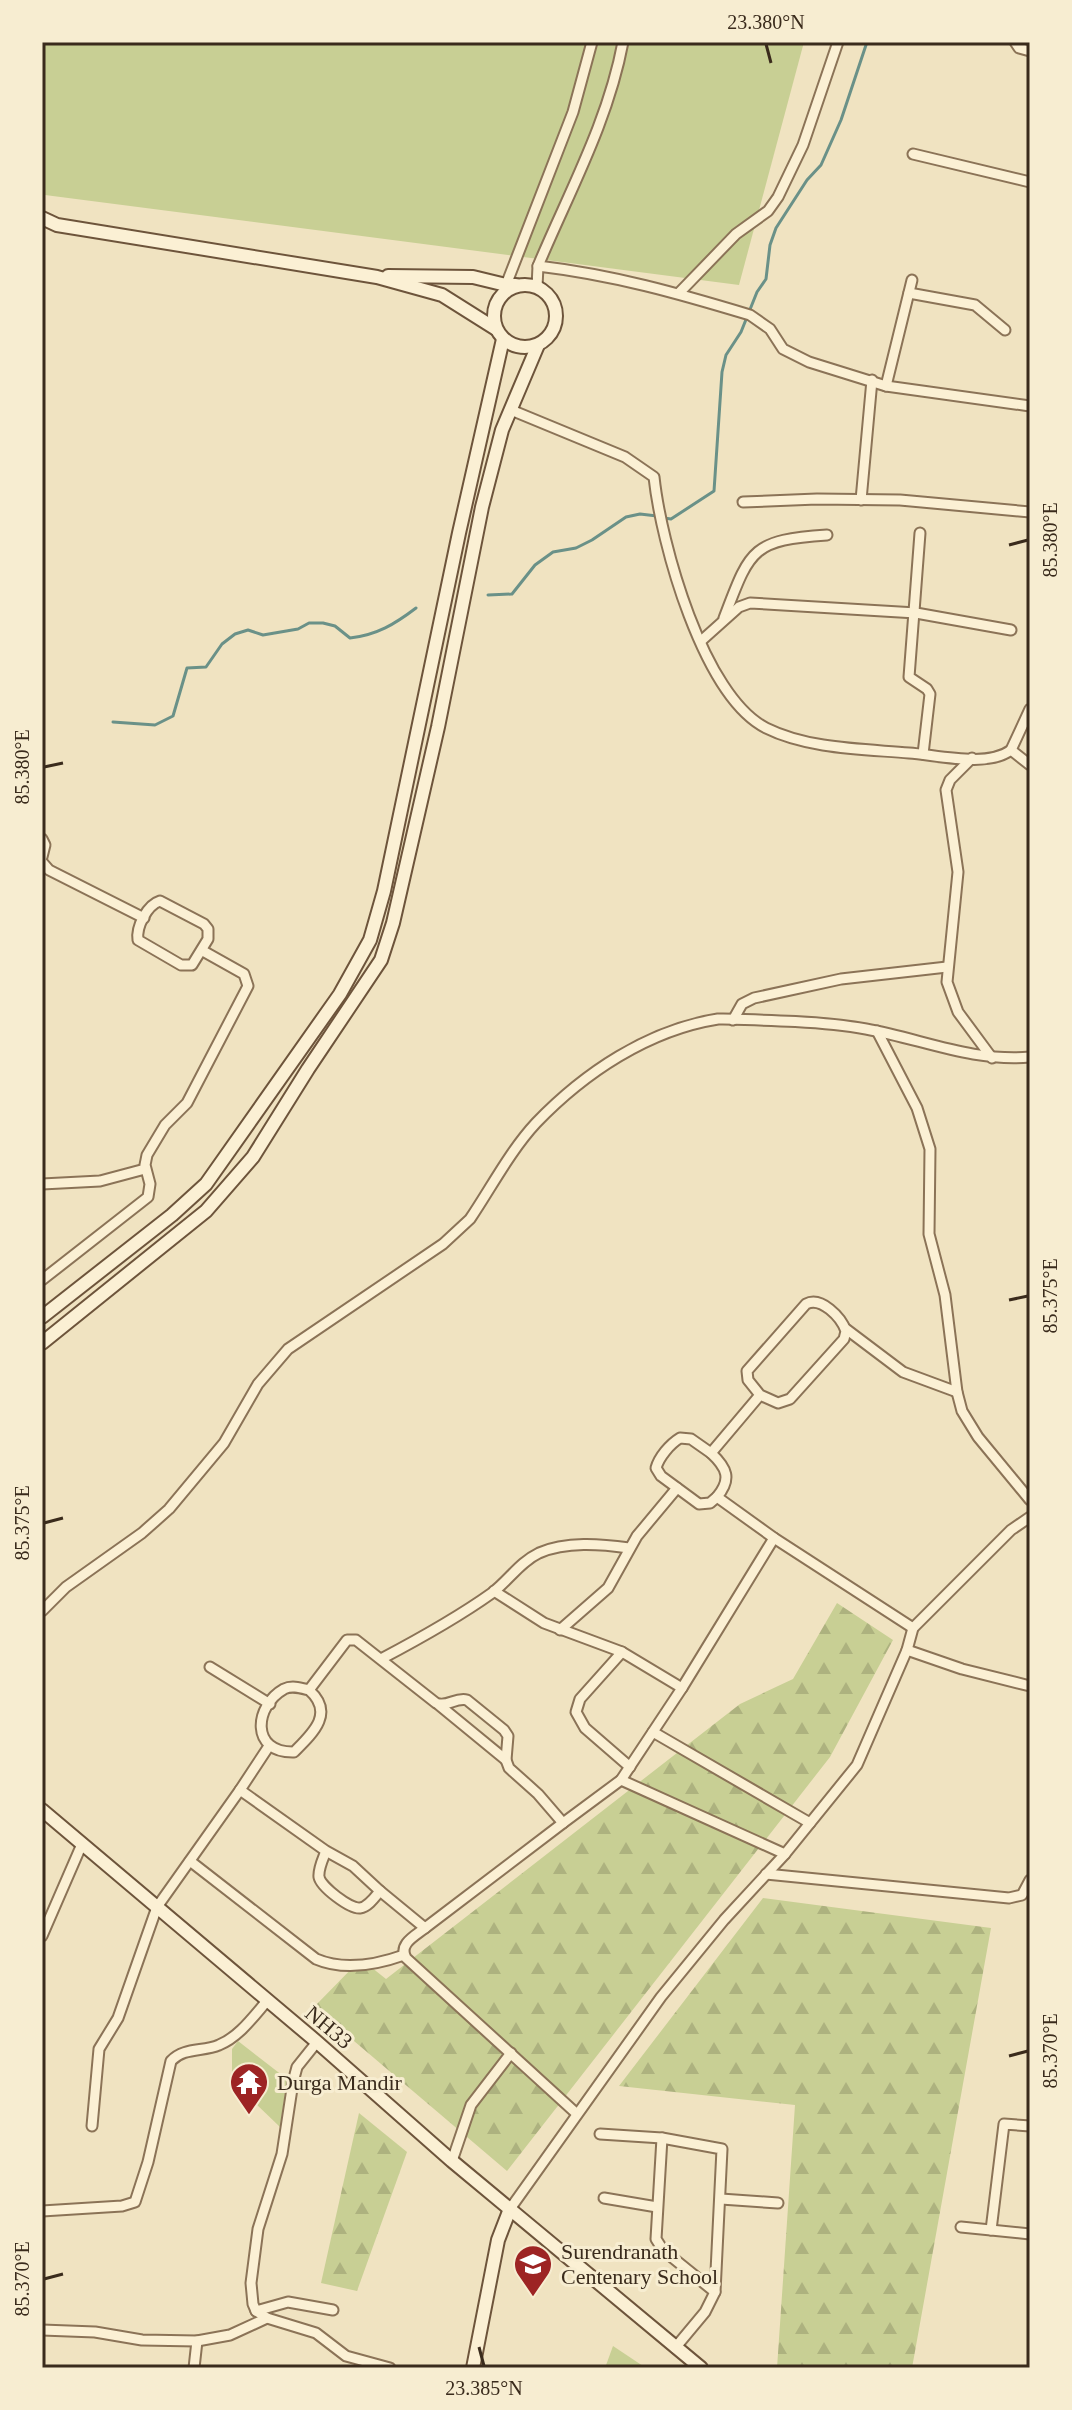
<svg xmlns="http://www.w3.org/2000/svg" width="1072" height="2410" font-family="Georgia,serif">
	<defs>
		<pattern id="forest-firs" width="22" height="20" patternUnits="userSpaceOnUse" patternTransform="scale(2)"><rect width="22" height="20" fill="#c8cf94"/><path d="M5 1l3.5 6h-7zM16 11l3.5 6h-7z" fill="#adb27f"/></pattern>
	</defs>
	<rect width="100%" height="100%" fill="#f0e3c1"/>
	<g fill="#c8cf94">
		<path d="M43 42H804L739 285 45 195 42 192Z"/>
		<path d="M238 2041 287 2079 280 2127 232 2081V2049Z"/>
		<path d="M613 2346 646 2368H605Z"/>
	</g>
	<g fill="url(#forest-firs)">
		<path d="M837 1603 893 1640 830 1757 507 2171 314 2007 361 1959 386 1979 740 1704 793 1679Z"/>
		<path d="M763 1898 991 1928 912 2368H777L795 2105 619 2086Z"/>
		<path d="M359 2113 407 2152 357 2291 321 2283Z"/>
	</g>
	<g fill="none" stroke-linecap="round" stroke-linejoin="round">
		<g stroke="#6a9188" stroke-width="3">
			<path d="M664 518 671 519 714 491 722 372 726 355 741 332 757 292 766 279 770 245 776 228 807 180 821 165 841 120 867 42"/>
			<path d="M488 595 512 594 535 565 553 552 576 548 592 540 626 517 640 514 657 516"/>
			<path d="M113 722 155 725 173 716 187 668 206 667 222 644 235 634 248 630 263 635 298 629 309 623H323L335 626 350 638C377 635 395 624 416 608"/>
		</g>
		<g stroke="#8b7357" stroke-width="13">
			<g id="street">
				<path d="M1015 42 1019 48 1030 51"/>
				<path d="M913 154 1030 182"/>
				<path d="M538 266C614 275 677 293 750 315L770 329 783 349 809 362 886 386 1030 406"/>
				<path d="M506 285 573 112 592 42"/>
				<path d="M537 287 538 266C569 192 608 122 623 42"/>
				<path d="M679 293 736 234 768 211 778 197 803 145 838 42"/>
				<path d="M909 293 975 305 1005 330"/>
				<path d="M886 386 912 280"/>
				<path d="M511 410 625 457 654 477C661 543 703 696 766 728 808 749 863 749 909 753 937 755 987 768 1011 750L1030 709"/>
				<path d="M861 500 872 380"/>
				<path d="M743 502 817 499 900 500 1030 512"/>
				<path d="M920 533 909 677 927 689 930 694 923 754"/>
				<path d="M724 618C750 550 751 540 827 535"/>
				<path d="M701 641 739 607 750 603 916 613 1011 630"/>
				<path d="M1011 750 1030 765"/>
				<path d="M972 758 950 780 946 790 958 872 947 982 958 1012 992 1058"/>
				<path d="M42 839 45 845 42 857"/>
				<path d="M42 862 49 870 144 918"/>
				<path d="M160 901 204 924 208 929V939L192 965H181L138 940C136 927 147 905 160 901Z"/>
				<path d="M733 1020 742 1004 754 998 841 979 947 967"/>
				<path d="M877 1031 917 1108 930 1149 929 1234 945 1295 957 1392 962 1411 978 1437 1030 1500"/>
				<path d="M42 1184 100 1181 145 1169"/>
				<path d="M42 1280 148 1197 150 1184 145 1165 147 1155 165 1125 187 1103 248 986 244 974 203 951"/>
				<path d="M846 1329 903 1372 957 1392"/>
				<path d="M760 1395 748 1380 747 1371 806 1304C821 1296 841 1317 846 1331L844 1339 790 1399 778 1403 760 1395 711 1453C727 1468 732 1479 717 1497L774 1538 913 1628"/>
				<path d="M711 1453 691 1439 680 1438C670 1444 659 1457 656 1468L661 1476 699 1504 710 1503 717 1497"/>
				<path d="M494 1591 544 1623 622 1652 682 1688"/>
				<path d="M42 1611 66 1587 142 1533 169 1509 224 1443 258 1384 288 1349 443 1244 470 1219C491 1188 510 1151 536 1123 584 1073 648 1030 718 1019 764 1020 822 1021 866 1029 922 1039 972 1062 1030 1057"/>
				<path d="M560 1630 608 1588 637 1536 677 1488"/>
				<path d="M907 1650 962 1669 1030 1686"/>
				<path d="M622 1652 580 1699 576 1712 585 1728 630 1767"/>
				<path d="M381 1659C419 1639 457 1618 492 1593 508 1581 520 1562 539 1553 566 1541 601 1544 629 1548"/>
				<path d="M210 1667 270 1704"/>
				<path d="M309 1690C301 1688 292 1685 284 1689 254 1706 250 1753 294 1752 313 1733 335 1713 309 1690L347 1640H356L436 1703C447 1708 455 1697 467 1700L504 1730 508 1736 506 1760 509 1768 538 1794 563 1823 621 1780 785 1854"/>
				<path d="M439 1705 506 1760"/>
				<path d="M653 1732 810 1823"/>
				<path d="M269 1746 240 1790 326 1851 353 1866 380 1891C375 1897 368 1907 360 1908 350 1909 321 1887 319 1877 318 1869 323 1859 326 1851"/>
				<path d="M621 1780 682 1688 774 1538"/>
				<path d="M190 1861 316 1959C344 1971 376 1965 404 1955"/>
				<path d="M766 1874 1009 1898 1022 1895 1030 1880"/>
				<path d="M380 1891 425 1928 563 1823"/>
				<path d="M425 1928C415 1936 398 1944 406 1958L577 2114"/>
				<path d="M42 1936 82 1844"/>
				<path d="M317 2042 297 2067 293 2082 282 2154 258 2229 251 2283 253 2304 256 2311 267 2318 316 2333 346 2356 390 2368"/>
				<path d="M92 2126 99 2049 118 2018 157 1907 240 1790"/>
				<path d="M600 2134 662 2138 722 2149 715 2292 705 2312 675 2348"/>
				<path d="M662 2138 656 2239 663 2250 715 2292"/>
				<path d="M452 2161 471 2105 511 2053"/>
				<path d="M604 2198 657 2207"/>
				<path d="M721 2199 778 2203"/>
				<path d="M510 2209 661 1997 724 1920 785 1854 857 1765 907 1650 913 1628 1011 1530 1030 1517"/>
				<path d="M42 2211 122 2206 135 2202 148 2162 171 2061C184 2047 203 2052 219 2045 239 2037 253 2017 267 2001"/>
				<path d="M961 2227 1030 2234"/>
				<path d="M991 2230 1004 2124 1030 2126"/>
				<path d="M256 2311 288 2302 333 2310"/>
				<path d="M42 2330 95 2332 142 2340 197 2341 230 2335 267 2318"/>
				<path d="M194 2368 197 2341"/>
			</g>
		</g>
		<g stroke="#6d543b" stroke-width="16">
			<g id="secondary">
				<path d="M42 218 57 225 377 277 442 295 496 329"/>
				<path d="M388 276 473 277 506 285H516"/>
				<circle cx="525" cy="316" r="31"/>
				<path d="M42 1317 172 1215 206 1184 340 994 370 940 384 891 459 533 503 339"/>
				<path d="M42 1343 206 1211 253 1157 308 1069 381 960 393 923 438 727 482 507 502 430 538 345"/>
				<path d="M42 1810 317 2042 452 2161 701 2368"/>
				<path d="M473 2368 498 2240 510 2209"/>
			</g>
		</g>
		<use href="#street" stroke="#fbf0d4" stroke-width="9"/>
		<use href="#secondary" stroke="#fbf0d4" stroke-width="12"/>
	</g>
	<path fill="none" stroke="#3a2b1c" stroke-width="3" d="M766 44 771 63M1009 545 1028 540M44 767 63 763M1009 1300 1028 1296M44 1523 63 1518M1009 2056 1028 2051M44 2279 63 2274M479 2347 484 2366"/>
	<defs>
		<g id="temple-pin" transform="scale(2)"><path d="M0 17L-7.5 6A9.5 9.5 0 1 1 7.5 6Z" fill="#9d2424" stroke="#f7edd1"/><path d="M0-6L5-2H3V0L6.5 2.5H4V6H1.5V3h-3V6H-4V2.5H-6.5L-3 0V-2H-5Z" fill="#fff"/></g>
		<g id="school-pin" transform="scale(2)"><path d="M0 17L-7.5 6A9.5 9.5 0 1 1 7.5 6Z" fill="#9d2424" stroke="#f7edd1"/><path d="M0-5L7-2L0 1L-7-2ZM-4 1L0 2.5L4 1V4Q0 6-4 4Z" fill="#fff"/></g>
	</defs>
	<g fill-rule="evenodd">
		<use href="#temple-pin" x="249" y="2082"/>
		<use href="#school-pin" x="533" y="2264"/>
	</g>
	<g text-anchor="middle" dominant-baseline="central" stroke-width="6" stroke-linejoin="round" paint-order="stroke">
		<g font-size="22" fill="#3a2b1c" stroke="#f7edd1">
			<text transform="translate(329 2027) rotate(40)">NH33</text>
		</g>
		<g font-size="22" fill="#3a2b1c" stroke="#f7edd1" text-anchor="start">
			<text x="277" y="2082">Durga Mandir</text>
			<text x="561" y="2251">Surendranath<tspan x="561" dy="25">Centenary School</tspan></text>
		</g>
	</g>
	<rect width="1072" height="2410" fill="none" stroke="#f7edd1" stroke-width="88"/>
	<rect x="44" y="44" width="984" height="2322" fill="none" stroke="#3a2b1c" stroke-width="3"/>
	<g font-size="20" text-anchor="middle" fill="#3a2b1c">
		<text x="766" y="29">23.380°N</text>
		<text transform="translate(1050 540) rotate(-90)" y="7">85.380°E</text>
		<text transform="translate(22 767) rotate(-90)" y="7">85.380°E</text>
		<text transform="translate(1050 1296) rotate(-90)" y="7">85.375°E</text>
		<text transform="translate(22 1523) rotate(-90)" y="7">85.375°E</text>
		<text transform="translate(1050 2051) rotate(-90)" y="7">85.370°E</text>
		<text transform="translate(22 2279) rotate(-90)" y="7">85.370°E</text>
		<text x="484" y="2395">23.385°N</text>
	</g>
</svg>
